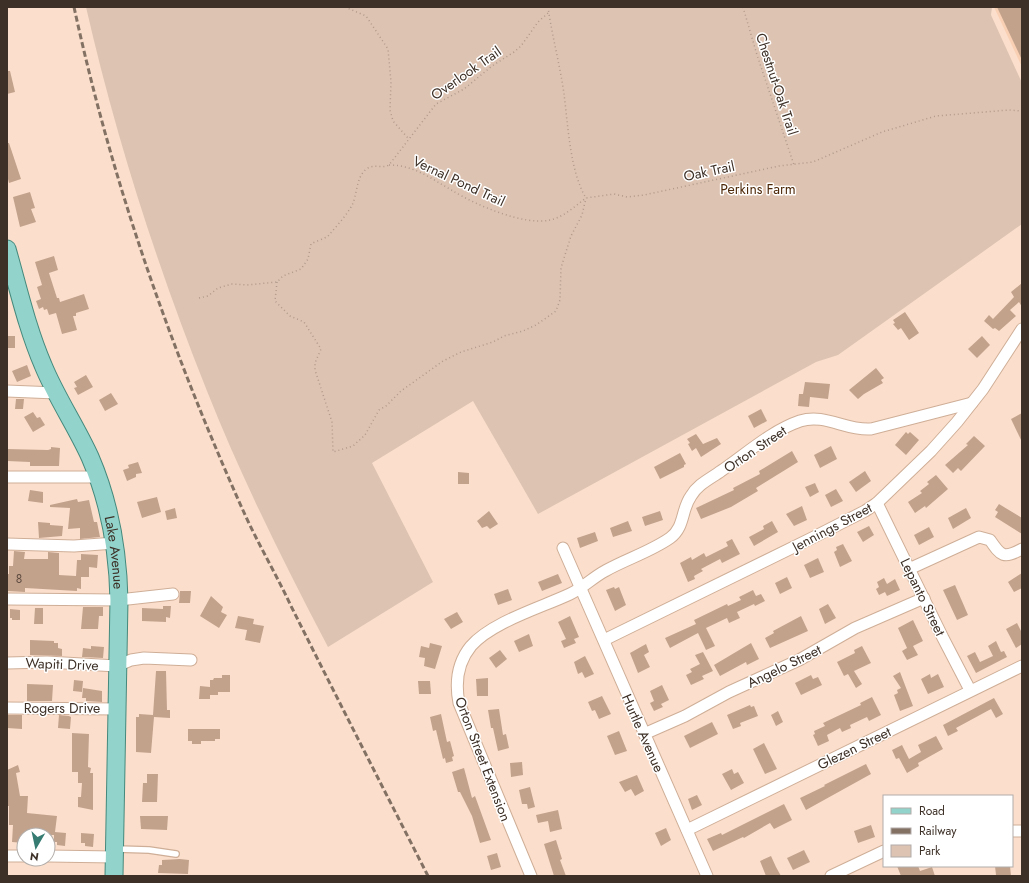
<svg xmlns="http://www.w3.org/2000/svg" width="1029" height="883" font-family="Jost,sans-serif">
	<rect width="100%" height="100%" fill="#fbdfcc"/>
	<path fill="#f9d0b4" d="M994 7H1022V67Z"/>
	<path fill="#ddc3b2" d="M86 7H992L991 15 1022 83V224L838 355 816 362 538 514 473 401 372 463 433 582 328 647C284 563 242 479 207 391 157 266 116 138 86 7Z"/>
	<g fill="#c3a28c">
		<path d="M997 7H1022V60Z"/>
		<path d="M7 71H10L15 92 7 94Z"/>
		<path d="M7 143H9L21 179 9 183 7 175Z"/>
		<path d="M30 192 35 208 31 209 36 222 20 227 13 197Z"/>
		<path d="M54 256 58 270 49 273 57 298H59L60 302 84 294 89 309 76 313V316H73L77 330 62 334 56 313 49 315 47 309 44 310 43 307 39 309 36 301 41 299 37 287 42 285 35 262Z"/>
		<path d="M1022 283V307L1019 302 1010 310 1016 316 999 331 995 328 993 329 984 321 989 315 993 319 1014 297 1011 292Z"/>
		<path d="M905 312 919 333 909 340 901 328 898 330 893 324 895 323 893 320Z"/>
		<rect x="7" y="336" width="8" height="12"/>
		<path d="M982 336 990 345 977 358 968 349Z"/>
		<path d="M27 365 31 376 17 382 12 371Z"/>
		<path d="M876 368 884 378 881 380 883 383 864 394 858 399 849 390Z"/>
		<path d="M86 375 93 387 78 395 74 388 77 387 74 382Z"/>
		<path d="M805 382 830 384 828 399 810 397 809 407 798 406 799 394H803Z"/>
		<path d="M111 393 118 404 105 411 99 400Z"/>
		<path d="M16 399H24L23 409H15Z"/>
		<path d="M761 409 767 421 754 428 748 416Z"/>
		<path d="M33 412 37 418 40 417 45 425 33 432 24 417Z"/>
		<path d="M1022 413V442L1011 419Z"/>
		<path d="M906 432 908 434 910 432 919 440 906 455 895 445Z"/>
		<path d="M696 434 703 444 717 438 721 444 701 457 696 448 692 451 688 444 690 443 687 439Z"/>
		<path d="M974 436 985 446 961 471 958 468 953 473 945 465 968 445 966 444Z"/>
		<path d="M831 446 837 459 820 468 814 455Z"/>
		<path d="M51 447 60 448 59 466H30V462L7 461V449L48 450 51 449Z"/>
		<path d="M792 451 798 462 756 488 758 491 731 507 701 519 696 508 734 490 733 488 760 474 759 471Z"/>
		<path d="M680 453 686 464 684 465V467L660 479 654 467Z"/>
		<path d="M138 462 142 473 136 474V477L127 481 123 470 129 468 128 465Z"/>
		<path d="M865 471 871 481 856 492 849 482Z"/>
		<path d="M458 472 469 473V484H458Z"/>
		<path d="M936 475 948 489 926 508 925 506 915 513 908 502 922 493 920 491 929 484 927 482Z"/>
		<path d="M815 483 819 492 810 497 805 487Z"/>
		<path d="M836 489 843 501 831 507 825 495Z"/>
		<path d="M30 490 43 492V503L28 501Z"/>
		<path d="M157 497 161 512 142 518 137 502Z"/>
		<path d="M77 499 78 502 89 500 94 522H97L100 537 80 539V528L68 529 70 508 50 507V505Z"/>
		<path d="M999 504 1022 518V534L995 517 998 512 995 510Z"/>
		<path d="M802 506 807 520 794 526 786 514Z"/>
		<path d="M175 508 177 518 167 520 165 511Z"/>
		<path d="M966 508 971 518 953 529 948 518Z"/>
		<path d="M489 511 498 524 490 529 487 526 482 528 477 521Z"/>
		<path d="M660 511 663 520 645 526 642 517Z"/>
		<path d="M628 521 632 531 613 537 610 528Z"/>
		<path d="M772 521 778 532 754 546 749 537 764 529 763 526Z"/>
		<path d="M38 522 50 523V525L63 526 62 536 39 538Z"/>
		<path d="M869 526 874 535 863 542 857 532Z"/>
		<path d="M929 527 934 537 919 545 914 535Z"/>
		<path d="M595 532 598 541 580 548 577 538Z"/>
		<path d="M732 539 740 554 722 563 720 559 701 569 703 571 694 576 695 579 688 582 680 563 691 557 692 560 704 553 706 557 728 546 726 542Z"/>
		<path d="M843 544 852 561 840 567 834 552 837 550 836 547Z"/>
		<path d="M14 551 25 552 24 559H48V552L59 553V575L76 576 77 560H81V554L98 555 97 568 89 567V577H81V589L77 588V591L25 588V592L7 591V574H9V566H13Z"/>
		<path d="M818 558 824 572 810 578 804 565Z"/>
		<path d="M1022 573V588L1014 592 1008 582Z"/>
		<path d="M558 574 562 583 542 591 538 582Z"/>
		<path d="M787 577 792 588 780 594 775 583Z"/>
		<path d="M884 578 887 584 895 579 900 590 887 596 885 592 879 595 876 589 879 587 877 582Z"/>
		<path d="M955 585 968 615 957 620 943 590Z"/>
		<path d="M614 587 615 589 619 587 626 605 615 611 606 590Z"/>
		<path d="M508 589 512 600 498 605 494 594Z"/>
		<path d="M753 590 756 596 761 594 765 601 755 606 754 604 737 612 740 618 729 623 727 618 706 628 715 646 706 650 698 633 670 648 665 638 696 624 694 620 727 604 728 606 741 600 739 597Z"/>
		<path d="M180 591H191L190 603H179Z"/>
		<path d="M211 596 223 607 221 612 227 615 219 628 200 616Z"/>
		<path d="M828 604 836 618 825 624 819 609Z"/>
		<path d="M163 606H171L170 618 166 617V622L142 621V608L163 609Z"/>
		<path d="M83 607H103V616H99L98 629H81Z"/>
		<path d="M35 608H43V624H34Z"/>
		<path d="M10 609 20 610V620H12V618H10Z"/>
		<path d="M457 612 463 622 451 629 444 619Z"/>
		<path d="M238 616 254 619 253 624 264 626 260 643 245 640 247 630 235 628Z"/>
		<path d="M570 616 579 637 574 639 576 643 564 648 561 641 566 639 558 622Z"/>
		<path d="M801 616 808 631 770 648 765 638 774 633 773 631Z"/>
		<path d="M913 620 923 641 913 646 918 655 907 660 902 651 907 648 898 628Z"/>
		<path d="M1017 623 1022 633V644L1016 648 1006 629Z"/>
		<path d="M529 634 533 646 519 652 514 641Z"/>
		<path d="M30 640 54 641V643H58V648L62 649V656L30 655Z"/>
		<path d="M996 641 1001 652 1004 651 1007 657 976 673 967 656 975 652 980 662 993 656 988 646Z"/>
		<path d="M430 643 442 646 435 669 424 666 425 658 419 657 421 646 429 648Z"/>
		<path d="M751 643 759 659 747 665 746 662 720 676 714 665Z"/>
		<path d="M646 644 649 652 644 655 650 667 638 673 630 653Z"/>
		<path d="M91 646 104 647 103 658 82 657 83 648 91 649Z"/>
		<path d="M862 646 871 663 854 671 862 684 856 688 848 674 844 676 837 662 855 653 854 650Z"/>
		<path d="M500 650 507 659 496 668 489 658Z"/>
		<path d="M703 652 713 671 702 676 704 679 691 685 686 675 692 672 690 669 700 664 695 655Z"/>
		<path d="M585 656 594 674 585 678 582 672 578 674 574 662Z"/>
		<path d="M156 671H166L167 710H170V718L154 717 151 753 136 752V717H139V714L153 715Z"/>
		<path d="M900 672 913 706 900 711 894 695 898 693 897 690 901 688 893 676Z"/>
		<path d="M930 674 931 678 938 674 944 687 928 694 921 679Z"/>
		<path d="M222 675H230V692H218V695H210V699H199L200 686 210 687V680H213L214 678H222Z"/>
		<path d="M811 675 813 679 818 677 822 685 801 695 795 683Z"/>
		<path d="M488 678V696H477L476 679Z"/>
		<path d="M74 680 83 681 82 692 73 691Z"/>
		<path d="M418 681H430L431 694H419Z"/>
		<path d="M27 684 53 685 52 701H27Z"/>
		<path d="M662 685 669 700 661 704 663 707 654 711 650 703 654 701 650 691Z"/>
		<path d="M83 688 102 691V702L86 701V698H82Z"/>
		<path d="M602 696 611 714 599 719 595 710 592 711 588 702Z"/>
		<path d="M872 697 881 715 869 721 867 717 850 725 851 728 842 732 840 728 827 735 829 741 818 746 813 735 815 734 814 731 825 726 823 723 861 705 860 703Z"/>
		<path d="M994 698 1003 714 996 718 991 709 956 728 958 731 948 736 943 725Z"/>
		<path d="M750 705 751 707 754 706 758 716 740 723 741 726 733 729 727 715Z"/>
		<path d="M499 709 503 735 506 734 509 748 498 751 493 728H491L488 710Z"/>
		<path d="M778 711 783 722 776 726 771 715Z"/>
		<path d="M441 714 447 742 450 741 454 756 452 757 453 761 446 763 445 758 443 759 436 730 433 731 430 717Z"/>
		<path d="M7 715H22V729L7 728Z"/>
		<path d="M59 715 69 716 71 717 70 729 58 728Z"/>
		<path d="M712 722 718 734 690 748 684 736Z"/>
		<path d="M188 729H220V739H215V741H201V744H192V741H188Z"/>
		<path d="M619 731 627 751 615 755 607 736Z"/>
		<path d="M72 733 89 734 88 767 91 768 90 773H93V810L78 807V797H81L82 783H78V772H72Z"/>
		<path d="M936 736 943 749 918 763 919 766 907 773 899 758 896 759 892 750 902 745 909 759 921 752 918 745Z"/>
		<path d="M764 743 777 769 765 774 753 749Z"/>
		<path d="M522 762 523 775 511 777 510 763Z"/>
		<path d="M866 764 871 774 806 810 800 798 825 786 824 785Z"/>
		<path d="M18 765 20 772 16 773 20 796H28L27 813 57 816 55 832 66 833 65 846 57 845V842H54V835H24V843L12 842 13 825H9V806H7V770Z"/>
		<path d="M464 768 472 798 475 796 491 840 480 843 472 816 460 792H458L452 772Z"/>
		<path d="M732 769 734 774 738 772 744 783 731 790 722 774Z"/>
		<path d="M147 774H158L157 802H142L143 783H147Z"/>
		<path d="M637 775 644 791 635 796 631 789 625 792 619 782Z"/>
		<path d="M530 787 535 807 528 809 527 804H522L519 790Z"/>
		<path d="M697 795 702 805 692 810 688 799Z"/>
		<path d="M784 804 792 820 774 829 770 823 744 838 743 837 713 851 707 839 721 833 722 835Z"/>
		<path d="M558 810 562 829 550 832 548 821 538 823 536 815Z"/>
		<path d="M140 816H168L167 830 141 829Z"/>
		<path d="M871 825 875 837 858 843 854 831Z"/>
		<path d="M666 828 671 840 661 846 655 833Z"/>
		<path d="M81 833 94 834 93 847 85 846V843H81Z"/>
		<path d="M556 840 562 859 560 860 566 876H554L544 844Z"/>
		<path d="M804 850 810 862 793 870 787 858Z"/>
		<path d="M497 853 501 867 491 870 487 856Z"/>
		<path d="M771 856 776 867 781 876H766L760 861Z"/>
		<path d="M180 859 189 860 188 874 158 873 159 865H162V860Z"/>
		<path d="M897 866H918L920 871 932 867 935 876H901Z"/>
		<path d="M995 866H1010L1011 876 996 875Z"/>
	</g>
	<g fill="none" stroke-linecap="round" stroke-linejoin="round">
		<g stroke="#cfae97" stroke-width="8">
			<path id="service" d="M117 849 149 850 176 854"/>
		</g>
		<g stroke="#cfae97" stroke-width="13">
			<g id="minor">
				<path d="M7 391 56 393"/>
				<path d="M7 477H98"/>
				<path d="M877 503 943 638 970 690"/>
				<path d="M7 544 74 546 115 543"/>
				<path d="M563 548 707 876"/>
				<path d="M909 569 979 537 990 540C1001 556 1003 559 1022 549"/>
				<path d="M7 599 119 600 173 594"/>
				<path d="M604 640 812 538 865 511 877 503 931 451 957 422 983 389 1022 329"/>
				<path d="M7 663 47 662 117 666 131 660 144 658 191 660"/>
				<path d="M7 708 117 709"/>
				<path d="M644 734 685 716 729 692 799 660 855 628 924 598"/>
				<path d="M687 830 1022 666"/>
				<path d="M1012 831H1022"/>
				<path d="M7 856H24"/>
				<path d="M48 856 114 857"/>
				<path d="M531 876 459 703C455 682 457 663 471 646 492 622 540 608 570 594 583 588 592 578 605 571 626 559 650 552 670 538 685 527 681 510 691 496 698 484 710 479 721 471 746 454 771 431 800 421 825 413 846 431 871 429L972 403"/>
				<path d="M831 876 884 851"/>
			</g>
		</g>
		<g stroke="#45887c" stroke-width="19">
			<g id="primary">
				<path id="s1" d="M7 249C18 287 27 328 43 365 56 397 76 426 90 457 110 503 118 550 119 600L114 876"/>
			</g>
		</g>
		<g stroke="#b09a8b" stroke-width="1.5" stroke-dasharray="1 3" stroke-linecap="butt">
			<path d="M345 7 366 16 388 49 391 82 390 110 393 121 408 138"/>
			<path d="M548 7C552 36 560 65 564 94 568 125 570 172 586 198L614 194 627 197 644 195 779 166 813 162 882 132 936 116 1009 110 1022 111"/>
			<path d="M743 7 757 55 794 165"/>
			<path d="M389 165C414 165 432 179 453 191 476 205 524 226 550 220 564 217 575 206 586 198"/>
			<path d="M277 282 275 301 290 316 304 322 321 349 315 363V370L332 422 333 452 353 446 365 435 379 410 386 406 401 391 443 361 461 352 493 342 504 336 523 331 536 325 556 311 560 300 561 268 564 258 571 236 582 215 586 198"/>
			<path d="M199 298 208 296 218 288 232 284 247 285 277 282 283 276 301 269 308 259 311 244C316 241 324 239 328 236 336 227 345 217 351 207 358 196 355 176 368 168 375 164 382 169 389 165L436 104 464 89 492 66 514 52 521 46 538 22 548 13"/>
		</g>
		<use href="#service" stroke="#fff" stroke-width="5.5"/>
		<use href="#minor" stroke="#fff" stroke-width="11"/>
		<use href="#primary" stroke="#92d4cb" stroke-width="17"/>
		<path stroke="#837164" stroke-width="3" stroke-dasharray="6 3" stroke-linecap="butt" d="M74 7C112 183 172 353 246 517 260 547 277 576 291 606 336 696 382 786 428 876"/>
	</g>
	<g text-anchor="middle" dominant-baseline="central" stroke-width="3" stroke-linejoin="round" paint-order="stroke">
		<g font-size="12" fill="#5e4c40">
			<text x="19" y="579">8</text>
		</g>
		<g font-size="14" fill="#3d3027" stroke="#fff">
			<text transform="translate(466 73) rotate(-35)">Overlook Trail</text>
			<text transform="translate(777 84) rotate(72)">Chestnut-Oak Trail</text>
			<text transform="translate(709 171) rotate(-12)">Oak Trail</text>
			<text transform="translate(459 181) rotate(25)">Vernal Pond Trail</text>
			<text transform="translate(755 449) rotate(-34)">Orton Street</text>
			<text transform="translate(832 527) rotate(-28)">Jennings Street</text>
			<text stroke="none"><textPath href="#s1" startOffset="324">Lake Avenue</textPath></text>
			<text transform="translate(923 597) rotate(64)">Lepanto Street</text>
			<text transform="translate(62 664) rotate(2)">Wapiti Drive</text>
			<text transform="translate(784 666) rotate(-26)">Angelo Street</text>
			<text x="62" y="708">Rogers Drive</text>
			<text transform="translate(643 733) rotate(66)">Hurtle Avenue</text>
			<text transform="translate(854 748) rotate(-26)">Glezen Street</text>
			<text transform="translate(483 759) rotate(69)">Orton Street Extension</text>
		</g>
		<g font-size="14" fill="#4d2808" stroke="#fff">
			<text x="758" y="189">Perkins Farm</text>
		</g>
	</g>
	<rect width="1029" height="883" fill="none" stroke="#3d3027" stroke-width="16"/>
	<rect x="883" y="795" width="130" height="72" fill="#ffffff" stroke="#b1aca9"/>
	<rect x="891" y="808" width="20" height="6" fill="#92d4cb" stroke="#b1aca9"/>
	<text x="919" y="815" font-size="12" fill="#3d3027">Road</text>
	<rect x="891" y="828" width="20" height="6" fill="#837164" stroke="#b1aca9"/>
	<text x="919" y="835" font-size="12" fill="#3d3027">Railway</text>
	<rect x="891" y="845" width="20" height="12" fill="#ddc3b2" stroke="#b1aca9"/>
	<text x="919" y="855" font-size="12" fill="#3d3027">Park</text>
	<g transform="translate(36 847) rotate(189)"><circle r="19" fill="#ffffff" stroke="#b1aca9"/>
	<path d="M0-3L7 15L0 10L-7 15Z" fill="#367c72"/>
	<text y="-6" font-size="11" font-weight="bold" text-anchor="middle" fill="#3d3027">N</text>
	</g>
</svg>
